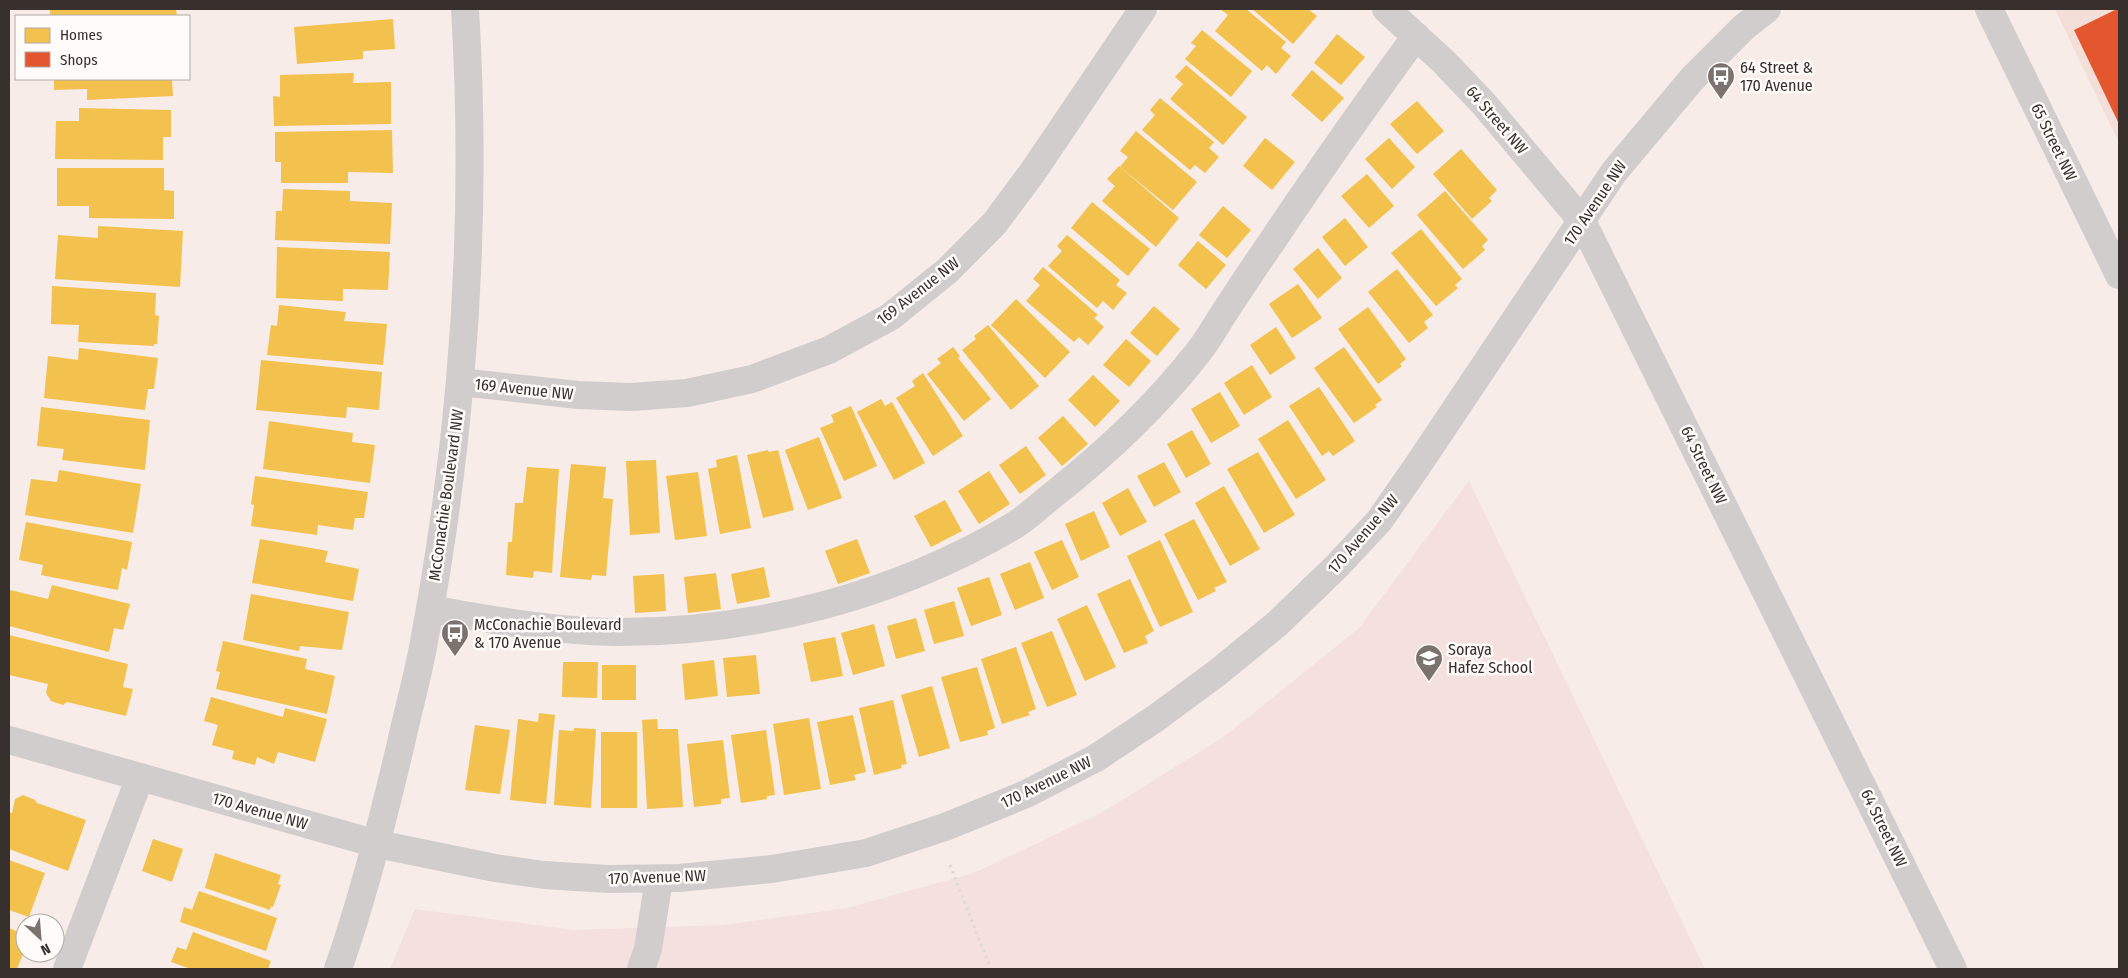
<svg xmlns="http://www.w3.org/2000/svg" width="2128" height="978" font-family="'Fira Sans Condensed',sans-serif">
	<rect width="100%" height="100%" fill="#f7ece7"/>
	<path fill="#f3dfd7" d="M2055 9H2119V143Z"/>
	<path fill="#f4e0df" d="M1469 481 1705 969H390L415 909 574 930 723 925 847 908 974 873 1103 812 1225 736 1359 628Z"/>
	<g fill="#f2c14e">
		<path d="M50 9H176L177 16H50Z"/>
		<path d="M1220 9H1246L1286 42 1281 48 1291 56 1276 74 1267 65 1262 71 1215 31 1228 15Z"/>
		<path d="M1252 9H1308L1317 16 1293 44Z"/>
		<path d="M393 19 395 49 363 51V59L297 64 294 27Z"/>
		<path d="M1202 30 1252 71 1231 97 1185 59 1196 46 1191 43Z"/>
		<path d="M1337 34 1365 57 1341 85 1314 63Z"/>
		<path d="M1186 65 1247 117 1223 145 1170 99 1183 84 1175 77Z"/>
		<path d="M1312 70 1344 98 1322 122 1291 95Z"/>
		<path d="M354 73 353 83 391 82V124L274 126 273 96 280 97V75Z"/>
		<path d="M54 79H172L173 96 87 100V89L54 90Z"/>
		<path d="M1160 98 1214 142 1209 148 1219 157 1205 173 1195 165 1190 170 1142 130 1155 115 1150 110Z"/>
		<path d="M1417 101 1444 131 1417 154 1390 124Z"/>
		<path d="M79 108 171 110V137H163V160L55 159 56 121H79Z"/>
		<path d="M392 130 393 173 348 172V183H281V162H275V132Z"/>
		<path d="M1136 131 1197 182 1173 210 1120 167 1128 157 1120 151Z"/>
		<path d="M1265 138 1295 162 1272 190 1243 166Z"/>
		<path d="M1389 138 1415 167 1392 189 1365 159Z"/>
		<path d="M1461 149 1497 190 1489 198 1492 201 1472 219 1433 174Z"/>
		<path d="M1119 166 1179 218 1156 247 1102 201 1115 186 1107 179Z"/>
		<path d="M57 168H164V190L174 191V219L89 218V206H57Z"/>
		<path d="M1367 174 1394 206 1369 228 1341 196Z"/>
		<path d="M283 189 350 191V201L392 203 390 244 275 240 276 211H282Z"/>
		<path d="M1445 191 1488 240 1482 246 1485 250 1463 269 1417 215Z"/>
		<path d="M1092 202 1150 249 1128 276 1071 228Z"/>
		<path d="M1223 206 1251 230 1227 258 1199 235Z"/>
		<path d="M1345 218 1368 247 1345 266 1322 237Z"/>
		<path d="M98 226 183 231 180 287 55 279 58 235 98 238Z"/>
		<path d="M1421 229 1462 279 1455 285 1458 288 1436 306 1391 253Z"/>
		<path d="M1067 235 1120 280 1116 285 1127 293 1113 310 1103 301 1097 308 1048 266 1062 251 1057 246Z"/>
		<path d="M1198 241 1226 265 1206 289 1178 265Z"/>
		<path d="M277 247 390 252 388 290 343 289V301L276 298Z"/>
		<path d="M1318 248 1342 278 1318 299 1293 269Z"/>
		<path d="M1043 267 1098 315 1094 318 1104 327 1088 345 1079 337 1074 342 1026 301 1040 285 1033 279Z"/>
		<path d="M1397 269 1433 315 1424 322 1428 328 1409 343 1368 292Z"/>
		<path d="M1298 284 1322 318 1292 338 1269 304Z"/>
		<path d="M52 286 156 293 155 315 159 316 157 344H154V346L78 342 79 325 51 324Z"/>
		<path d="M1016 299 1070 352 1045 378 991 325Z"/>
		<path d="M279 305 346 312 344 321 387 324 383 365 267 355 271 325 277 326Z"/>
		<path d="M1154 306 1180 329 1157 356 1130 333Z"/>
		<path d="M1368 307 1406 359 1400 364 1402 366 1378 384 1338 329Z"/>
		<path d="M988 325 1039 386 1011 410 962 350 976 339 974 336Z"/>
		<path d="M1276 327 1296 358 1270 375 1250 345Z"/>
		<path d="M1126 339 1151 361 1129 387 1103 365Z"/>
		<path d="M953 347 960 356 958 358 991 399 964 421 927 374 941 363 937 359Z"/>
		<path d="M1344 347 1382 400 1375 405 1377 407 1354 423 1314 368Z"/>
		<path d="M79 348 158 358 154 389H148L145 410 44 398 48 356 78 360Z"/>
		<path d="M261 360 382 372 379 410 347 407 346 418 256 410Z"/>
		<path d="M1252 365 1272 397 1244 415 1224 383Z"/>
		<path d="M923 373 963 436 933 456 896 398 915 386 912 381Z"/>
		<path d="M1093 375 1120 401 1095 427 1068 400Z"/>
		<path d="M1319 387 1355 441 1333 456 1329 451 1322 456 1289 406Z"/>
		<path d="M1220 392 1240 426 1211 443 1191 409Z"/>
		<path d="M881 399 885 406 892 402 925 463 894 480 857 412Z"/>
		<path d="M851 406 877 466 844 481 820 428 834 422 831 415Z"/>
		<path d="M41 407 150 420 145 470 62 460 64 449 37 446Z"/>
		<path d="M1063 416 1088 444 1062 466 1038 438Z"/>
		<path d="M1288 420 1326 480 1296 499 1258 439Z"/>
		<path d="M269 421 353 433 352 442 375 445 370 483 263 469Z"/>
		<path d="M1192 430 1211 464 1186 478 1167 444Z"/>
		<path d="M819 437 842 498 808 510 785 450Z"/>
		<path d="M1026 446 1046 475 1020 494 999 465Z"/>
		<path d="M768 450 769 452 778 450 794 510 763 518 747 455Z"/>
		<path d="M1258 452 1295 515 1264 533 1227 469Z"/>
		<path d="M737 455 751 528 720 534 708 469 717 467 716 460Z"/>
		<path d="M656 460 660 533 630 535 626 461Z"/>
		<path d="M1164 462 1181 492 1154 507 1137 476Z"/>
		<path d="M571 464 606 467 603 498 613 499 606 576 592 575 591 580 560 577Z"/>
		<path d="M527 467 559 469 552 573 534 571 533 578 506 575 508 542H512L515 503H523Z"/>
		<path d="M59 470 141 484 133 533 25 515 31 479 57 482Z"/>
		<path d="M989 471 1010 504 979 524 958 491Z"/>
		<path d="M698 472 707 536 675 540 666 476Z"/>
		<path d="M255 476 368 492 364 518H355L353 530 318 525 317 535 251 526 254 505 251 504Z"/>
		<path d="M1224 486 1260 549 1230 566 1195 503Z"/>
		<path d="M1128 488 1147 522 1120 536 1102 503Z"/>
		<path d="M945 500 962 531 931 547 914 516Z"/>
		<path d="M1094 511 1110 547 1081 561 1065 524Z"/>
		<path d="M1194 519 1227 582 1214 588 1216 591 1198 600 1164 534Z"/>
		<path d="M26 522 132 542 127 570 122 568 118 590 41 575 43 565 19 560Z"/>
		<path d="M260 539 328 551 325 562 359 569 353 601 252 583Z"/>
		<path d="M857 539 870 573 838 584 825 551Z"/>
		<path d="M1062 540 1079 577 1052 590 1034 552Z"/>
		<path d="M1160 540 1193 612 1160 627 1127 556Z"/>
		<path d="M1030 562 1044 598 1015 610 1000 574Z"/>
		<path d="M764 567 770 597 737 604 731 574Z"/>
		<path d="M716 573 721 609 688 613 684 577Z"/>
		<path d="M664 574 666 611 635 613 633 576Z"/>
		<path d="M989 577 1002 615 971 626 957 588Z"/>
		<path d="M1130 579 1154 631 1145 636 1148 643 1124 653 1097 594Z"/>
		<path d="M52 585 130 604 123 630 114 628 109 652 9 626 10 590 48 599Z"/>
		<path d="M251 594 349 612 342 650 300 646 299 651 243 640Z"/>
		<path d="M954 601 964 636 934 644 924 610Z"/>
		<path d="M1087 605 1116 667 1085 681 1057 619Z"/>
		<path d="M916 618 925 651 896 659 887 626Z"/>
		<path d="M874 624 885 666 853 675 841 633Z"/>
		<path d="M1052 631 1077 695 1047 707 1021 643Z"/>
		<path d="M9 635 128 664 123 687 133 689 126 716 67 702 63 705 51 701 46 693 48 684 9 675Z"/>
		<path d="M835 637 843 676 811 682 803 643Z"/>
		<path d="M223 641 307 659 305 669 335 676 327 714 216 689 220 672 216 671Z"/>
		<path d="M1016 647 1036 709 1028 712 1030 715 1002 724 981 659Z"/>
		<path d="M756 655 760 694 727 697 723 658Z"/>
		<path d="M714 660 718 696 685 700 682 664Z"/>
		<path d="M563 662H598L597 698 562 697Z"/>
		<rect x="602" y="665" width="34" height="35"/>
		<path d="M977 667 995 728 987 731 988 735 960 742 941 677Z"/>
		<path d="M932 686 950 748 919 757 901 695Z"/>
		<path d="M211 697 283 717 285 708 327 719 315 762 278 752 274 764 257 757 255 765 232 759 234 751 212 745 218 725 204 721Z"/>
		<path d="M893 700 907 764 901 765 902 768 874 775 859 708Z"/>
		<path d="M539 713 555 715 546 804 510 800 518 719 538 722Z"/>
		<path d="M853 715 866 772 854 775 856 780 830 785 817 722Z"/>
		<path d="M809 718 821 789 784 795 773 724Z"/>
		<path d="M657 719 658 729H678L683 807 647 809 642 720Z"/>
		<path d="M475 725 510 730 500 794 465 790Z"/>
		<path d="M574 728 596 729 591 808 554 805 559 730 574 731Z"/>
		<path d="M766 730 775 795 767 796V799L741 803 731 735Z"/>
		<rect x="601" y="732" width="36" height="76"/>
		<path d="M723 740 730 798 721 799V804L694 807 687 744Z"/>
		<path d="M23 795 35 800 37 803 86 820 68 871 9 849V812L12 813 15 799Z"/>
		<path d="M153 839 183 849 172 882 142 871Z"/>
		<path d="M215 853 281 875 278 884 281 885 273 907 271 906 270 910 205 888Z"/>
		<path d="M9 860 45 873 29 917 9 910Z"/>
		<path d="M199 891 277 918 266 951 180 922 184 907 192 910Z"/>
		<path d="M9 928 25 935V949L17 969H9Z"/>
		<path d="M193 932 271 961 268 969H191L171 962 177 947 186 950Z"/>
	</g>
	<path fill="#e4572e" d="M2117 9H2119V124L2074 30Z"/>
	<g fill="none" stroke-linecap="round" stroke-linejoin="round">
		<path stroke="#ddd9d9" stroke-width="3" stroke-dasharray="2.5 4" stroke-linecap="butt" d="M950 865 991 969"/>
		<g stroke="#d1cdcc" stroke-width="28">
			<path d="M1386 9 1444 62 1484 104 1582 221 1953 969"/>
			<path d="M1989 9 2119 275"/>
			<path d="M460 382 578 395 631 397 687 393 752 379 829 350 890 317 947 271 994 224 1032 173 1143 9"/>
			<path d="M430 609C491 620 553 631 615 632 754 633 896 596 1015 525 1029 516 1041 504 1054 494 1106 453 1155 407 1196 355 1207 342 1215 327 1224 313 1240 289 1256 264 1273 240 1319 171 1367 103 1416 36"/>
			<path d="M9 740 377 844 495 868 544 875 608 879 679 878 772 869 866 853 945 827 1026 794 1096 758 1156 718 1217 673 1278 623 1336 567 1379 521 1418 465 1614 172 1692 79 1744 27 1767 9"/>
			<path d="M67 969 140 777"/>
			<path d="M338 969C364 895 383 820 401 743 408 711 417 679 423 647 463 437 478 223 465 9"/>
			<path d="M641 969 648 949 659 879"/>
		</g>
	</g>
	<defs>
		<g id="bus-pin" transform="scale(1.4375)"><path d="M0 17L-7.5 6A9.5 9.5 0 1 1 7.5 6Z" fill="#7b726e" stroke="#fffbf9"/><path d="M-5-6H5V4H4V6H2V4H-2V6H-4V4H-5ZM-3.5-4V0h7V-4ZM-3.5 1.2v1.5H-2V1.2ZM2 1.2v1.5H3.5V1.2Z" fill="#fff"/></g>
		<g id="school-pin" transform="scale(1.4375)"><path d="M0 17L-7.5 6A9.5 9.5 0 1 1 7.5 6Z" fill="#7b726e" stroke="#fffbf9"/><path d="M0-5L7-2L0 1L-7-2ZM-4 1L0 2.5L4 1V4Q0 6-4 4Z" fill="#fff"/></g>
	</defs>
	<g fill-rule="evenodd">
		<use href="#bus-pin" x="1721" y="76"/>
		<use href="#bus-pin" x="455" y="633"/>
		<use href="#school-pin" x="1429" y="658"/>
	</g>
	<g text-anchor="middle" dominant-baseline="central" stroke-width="5" stroke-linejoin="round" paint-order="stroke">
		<g font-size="16" fill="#38302d" stroke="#fffbf9" text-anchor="start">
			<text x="1740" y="67">64 Street &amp;<tspan x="1740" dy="18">170 Avenue</tspan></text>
			<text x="474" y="624">McConachie Boulevard<tspan x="474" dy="18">&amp; 170 Avenue</tspan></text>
			<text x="1448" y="649">Soraya<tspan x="1448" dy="18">Hafez School</tspan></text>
		</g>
		<g font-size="16" fill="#38302d" stroke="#fffbf9">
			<text transform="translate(1497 120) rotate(49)">64 Street NW</text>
			<text transform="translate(2054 142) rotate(64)">65 Street NW</text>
			<text transform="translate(1595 203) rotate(-56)">170 Avenue NW</text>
			<text transform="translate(918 291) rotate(-38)">169 Avenue NW</text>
			<text transform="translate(524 389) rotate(6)">169 Avenue NW</text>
			<text transform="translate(1704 465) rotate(64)">64 Street NW</text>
			<text transform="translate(446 495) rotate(-82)">McConachie Boulevard NW</text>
			<text transform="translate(1363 534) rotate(-49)">170 Avenue NW</text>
			<text transform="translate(1046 782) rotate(-26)">170 Avenue NW</text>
			<text transform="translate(260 811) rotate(16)">170 Avenue NW</text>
			<text transform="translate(1884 828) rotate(64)">64 Street NW</text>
			<text transform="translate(657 877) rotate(-2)">170 Avenue NW</text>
		</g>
	</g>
	<rect width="2128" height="978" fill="none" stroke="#38302d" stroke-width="20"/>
	<rect x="15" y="15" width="175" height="65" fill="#fffbf9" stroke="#afaaa7"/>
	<rect x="25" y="28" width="25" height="15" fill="#f2c14e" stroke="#afaaa7"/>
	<text x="60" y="40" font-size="15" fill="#38302d">Homes</text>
	<rect x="25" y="52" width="25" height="15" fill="#e4572e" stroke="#afaaa7"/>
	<text x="60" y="65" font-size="15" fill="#38302d">Shops</text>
	<g transform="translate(40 938) rotate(154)"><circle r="24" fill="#fffbf9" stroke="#afaaa7"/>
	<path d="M0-4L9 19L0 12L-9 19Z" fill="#7b726e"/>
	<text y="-8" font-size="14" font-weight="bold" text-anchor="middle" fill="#38302d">N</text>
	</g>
</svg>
